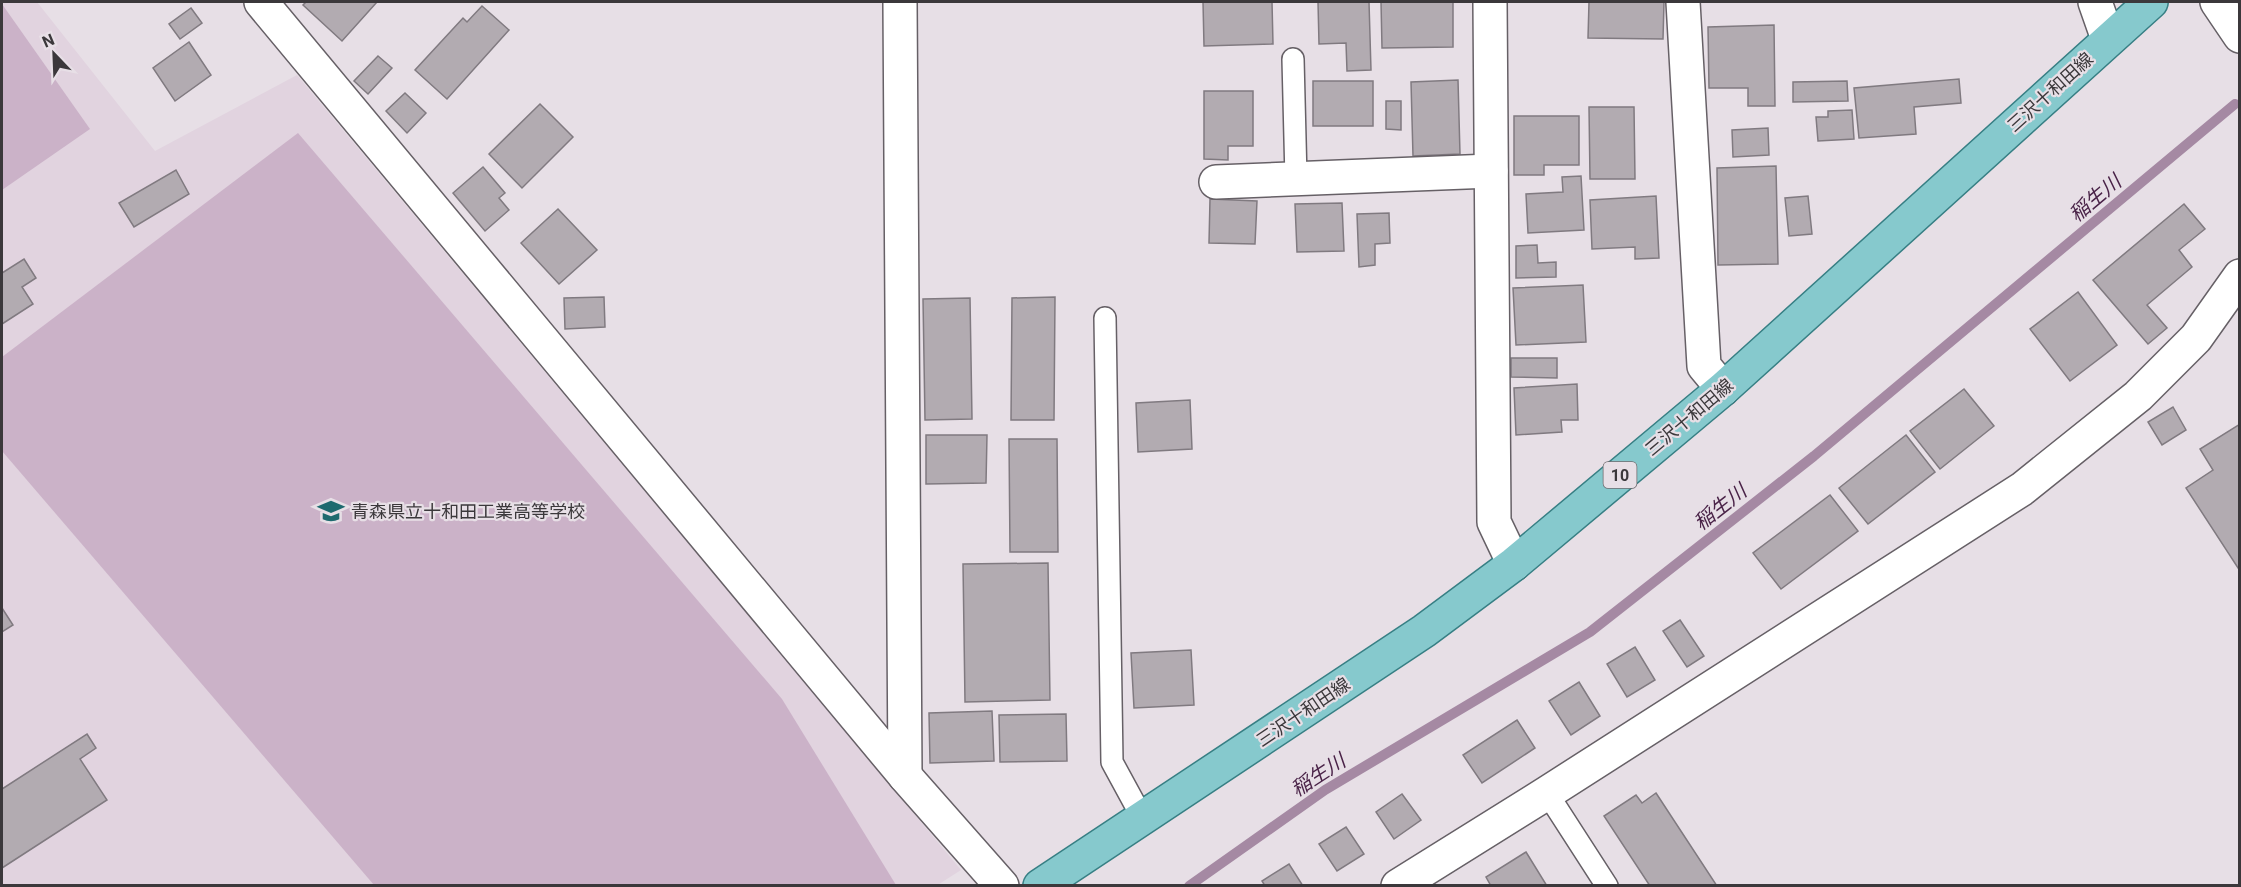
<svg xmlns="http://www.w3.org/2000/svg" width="2241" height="887" font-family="Roboto,'Noto Sans JP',sans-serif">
	<rect width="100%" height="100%" fill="#e7dfe6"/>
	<path fill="#e1d3df" d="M2 2H37L155 151 297 75 961 870 936 886H2Z"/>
	<g fill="#cbb2c8">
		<path d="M2 4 90 129 2 190Z"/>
		<path d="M298 133 782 699 896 885H374L2 451V357Z"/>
	</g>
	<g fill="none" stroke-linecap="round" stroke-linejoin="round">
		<path stroke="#a589a3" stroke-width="10" d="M1189 886 1325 790 1590 632 1814 456 2235 104"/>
	</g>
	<g fill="#b2abb1" stroke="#807a80" stroke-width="1.5">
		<path d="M306 2H377L342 41 303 5Z"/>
		<path d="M1203 2H1272L1273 44 1204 46Z"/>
		<path d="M1318 2H1369L1371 70 1347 71 1346 43 1319 44Z"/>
		<path d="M1381 2H1453V47L1382 48Z"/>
		<path d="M1589 2H1664L1663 39 1588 38Z"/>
		<path d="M482 6 509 30 447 99 415 70 463 18 467 22Z"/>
		<path d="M191 8 202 23 180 39 169 24Z"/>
		<path d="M1774 25 1775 106H1748V88H1709L1708 27Z"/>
		<path d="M189 42 211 75 175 101 153 68Z"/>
		<path d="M378 56 392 68 368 94 354 81Z"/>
		<path d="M1959 79 1961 103 1914 107 1916 134 1859 138 1854 88Z"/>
		<path d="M1458 80 1460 154 1413 156 1411 82Z"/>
		<rect x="1313" y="81" width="60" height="45"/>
		<path d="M1847 81 1848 101 1793 102V82Z"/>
		<path d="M1204 91H1253V146H1228V160L1204 159Z"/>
		<path d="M405 93 426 113 407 133 386 111Z"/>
		<path d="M1386 101H1401V130L1386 129Z"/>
		<path d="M540 104 573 137 522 188 489 154Z"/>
		<path d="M1589 107H1634L1635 179H1590Z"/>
		<path d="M1852 110 1854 139 1818 141 1816 117H1828V111Z"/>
		<path d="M1514 116H1579V165H1544V175H1514Z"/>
		<path d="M1768 128 1769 155 1733 157 1732 130Z"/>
		<path d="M1776 166 1778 264 1718 265 1717 168Z"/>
		<path d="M483 167 505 193 499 198 509 210 485 231 453 193Z"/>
		<path d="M176 170 189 194 134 227 119 203Z"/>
		<path d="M1581 176 1584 230 1528 233 1526 194 1563 192 1562 177Z"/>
		<path d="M1656 196 1659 258 1635 259V247L1592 249 1590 200Z"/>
		<path d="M1808 196 1812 234 1789 236 1785 198Z"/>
		<path d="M1210 199 1257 201 1255 244 1209 243Z"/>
		<path d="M1342 203 1344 251 1297 252 1295 204Z"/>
		<path d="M2184 204 2205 229 2179 250 2192 267 2147 305 2167 328 2148 344 2093 280Z"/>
		<path d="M558 209 597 250 559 284 521 243Z"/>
		<path d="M1389 213 1390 243 1375 244V265L1359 267 1357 214Z"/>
		<path d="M1537 245 1538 263 1556 262V277L1516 278V246Z"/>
		<path d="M24 259 36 278 22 287 33 304 2 324V273Z"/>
		<path d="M1583 285 1586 342 1516 345 1513 288Z"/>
		<path d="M2078 292 2117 345 2070 381 2030 329Z"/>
		<path d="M604 297 605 327 565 329 564 298Z"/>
		<path d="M1055 297 1054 420H1011L1012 298Z"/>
		<path d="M970 298 972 419 925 420 923 299Z"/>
		<path d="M1511 358H1557V378L1511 377Z"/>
		<path d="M1577 384 1578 420H1561L1562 432 1516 435 1514 388Z"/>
		<path d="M1964 389 1994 426 1940 469 1910 431Z"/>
		<path d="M1190 400 1192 449 1138 452 1136 403Z"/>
		<path d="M2173 407 2186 430 2162 445 2148 422Z"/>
		<path d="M2240 424V571L2186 488 2213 470 2200 449Z"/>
		<path d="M926 435H987L986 483 926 484Z"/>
		<path d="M1906 435 1935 472 1868 524 1839 488Z"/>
		<path d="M1009 439H1057L1058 552H1010Z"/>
		<path d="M1830 495 1858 531 1781 589 1753 553Z"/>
		<path d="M1048 563 1050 700 965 702 963 564Z"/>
		<path d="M2 608 13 625 2 632Z"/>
		<path d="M1680 620 1704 656 1687 667 1663 631Z"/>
		<path d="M1635 647 1655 680 1627 697 1607 664Z"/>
		<path d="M1191 650 1194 705 1134 708 1131 653Z"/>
		<path d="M1579 682 1600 716 1571 735 1549 701Z"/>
		<path d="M992 711 994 761 930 763 929 713Z"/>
		<path d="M1066 714 1067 761 1000 762 999 715Z"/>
		<path d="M1517 720 1535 748 1482 783 1463 755Z"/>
		<path d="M87 734 96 748 80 759 107 800 2 868V789Z"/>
		<path d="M1656 793 1717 886H1650L1604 816 1636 795 1642 803Z"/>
		<path d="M1402 794 1421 820 1394 839 1376 812Z"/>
		<path d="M1346 827 1364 854 1337 871 1319 844Z"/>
		<path d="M1526 852 1547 886H1491L1486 877Z"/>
		<path d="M1289 864 1303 886H1265L1262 881Z"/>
	</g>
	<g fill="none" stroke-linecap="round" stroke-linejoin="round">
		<g stroke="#666066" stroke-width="24">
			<g id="lane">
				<path d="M1293 59 1296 179"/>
				<path d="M1105 318 1112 762 1143 819"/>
				<path d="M1547 793 1607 886"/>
			</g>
		</g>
		<g stroke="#666066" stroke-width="36">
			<g id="street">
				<path d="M261 2 905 776 1002 886"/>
				<path d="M900 2 905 776"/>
				<path d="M1490 2 1494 522 1514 564"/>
				<path d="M1683 2 1704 366 1723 389"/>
				<path d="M2095 2 2108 39"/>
				<path d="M2217 2 2240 36"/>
				<path d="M1216 182 1491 171"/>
				<path d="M1398 886 1547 793 2022 489 2138 396 2196 338 2240 276"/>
			</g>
		</g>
		<g stroke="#377f84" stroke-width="36">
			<path id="primary" d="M1040 886 1424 631 1514 564 1723 389 2151 2"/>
		</g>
		<use href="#lane" stroke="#fff" stroke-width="21"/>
		<use href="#street" stroke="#fff" stroke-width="33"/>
		<use href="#primary" stroke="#86c9cd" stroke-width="33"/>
	</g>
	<defs>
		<g id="school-bare" transform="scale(2.07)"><path d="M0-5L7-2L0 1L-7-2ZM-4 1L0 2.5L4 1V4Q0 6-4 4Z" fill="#1e6a6f" stroke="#e7dfe6" stroke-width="2.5" paint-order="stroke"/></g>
	</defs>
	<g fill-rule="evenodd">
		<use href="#school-bare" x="331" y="511"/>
	</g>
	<g text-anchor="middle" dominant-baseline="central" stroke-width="4.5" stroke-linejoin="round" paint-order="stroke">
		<rect fill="#e7dfe6" stroke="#6f6a6e" stroke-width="1.5" x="1603.5" y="462" width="33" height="26" rx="4.5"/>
		<g font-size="16" font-weight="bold" fill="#3b383b">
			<text x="1620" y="475">10</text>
		</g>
		<g font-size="18" fill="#3b383b" stroke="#e7dfe6">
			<text transform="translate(2050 92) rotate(-42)">三沢十和田線</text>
			<text transform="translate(1689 417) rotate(-40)">三沢十和田線</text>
			<text transform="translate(1303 712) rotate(-34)">三沢十和田線</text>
		</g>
		<g font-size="18" fill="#3b383b" stroke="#e7dfe6" text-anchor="start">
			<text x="351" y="511">青森県立十和田工業高等学校</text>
		</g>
		<g font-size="20" font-style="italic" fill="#4a2348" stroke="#e7dfe6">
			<text transform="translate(2095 198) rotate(-40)">稲生川</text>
			<text transform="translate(1720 507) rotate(-38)">稲生川</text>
			<text transform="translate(1318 775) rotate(-33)">稲生川</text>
		</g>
	</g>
	<rect width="2241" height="887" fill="none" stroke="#3b383b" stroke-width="6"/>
	<g transform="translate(54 54) rotate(337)" stroke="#e7dfe6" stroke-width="4.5" paint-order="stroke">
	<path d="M0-4.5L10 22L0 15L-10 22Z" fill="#3b383b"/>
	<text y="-9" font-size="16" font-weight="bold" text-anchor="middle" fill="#3b383b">N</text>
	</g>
</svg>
